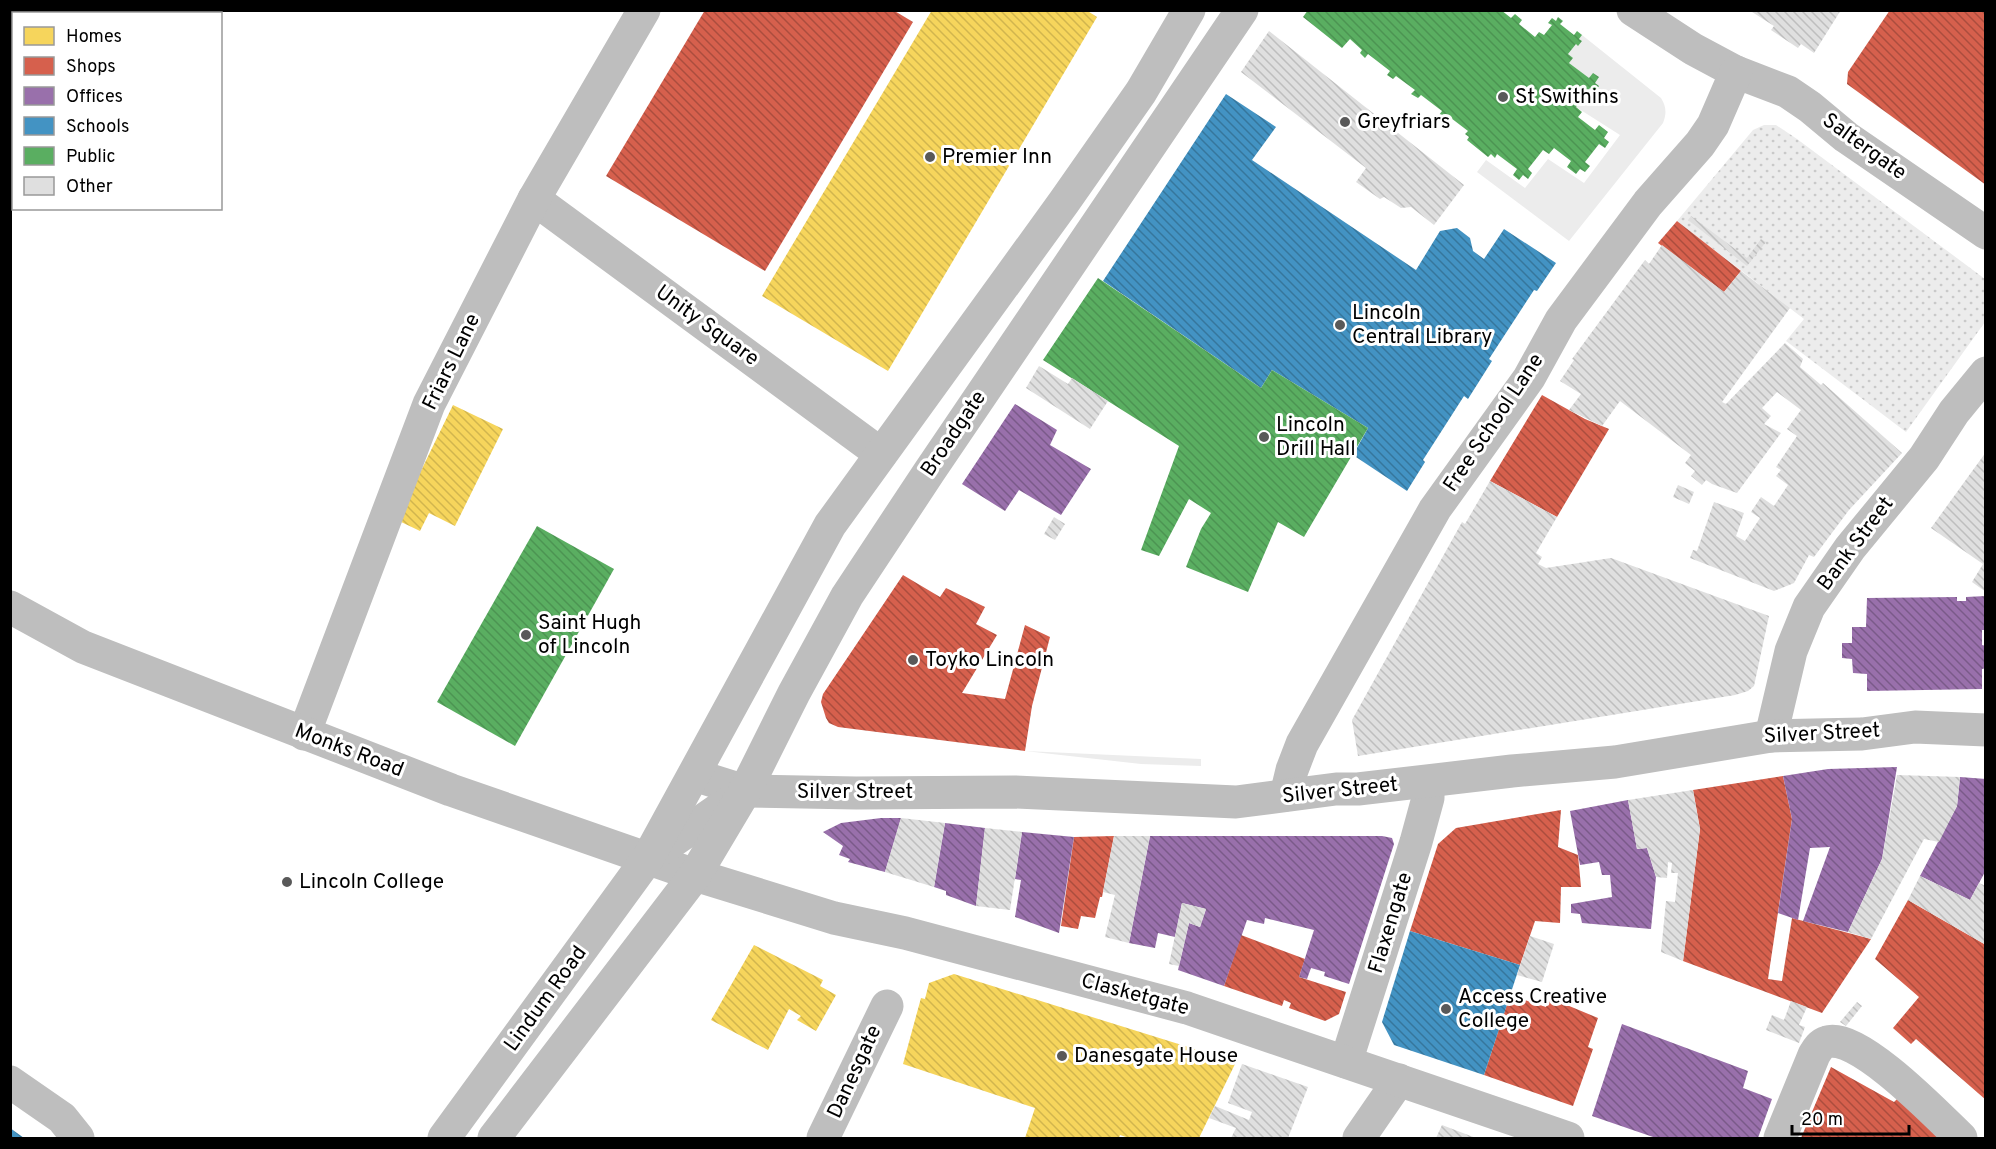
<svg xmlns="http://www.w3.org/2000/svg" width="1996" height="1149" font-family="Overpass,sans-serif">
	<defs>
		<pattern id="park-dots" width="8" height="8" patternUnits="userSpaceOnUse" patternTransform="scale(1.5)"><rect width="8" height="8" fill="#ececec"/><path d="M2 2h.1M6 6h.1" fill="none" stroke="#c9c9c9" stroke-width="1.8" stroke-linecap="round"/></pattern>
		<pattern id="homes-back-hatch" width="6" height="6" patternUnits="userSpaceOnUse" patternTransform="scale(1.5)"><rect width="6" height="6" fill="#f6d55c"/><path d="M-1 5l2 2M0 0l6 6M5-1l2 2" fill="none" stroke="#d1b54e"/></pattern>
		<pattern id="shops-back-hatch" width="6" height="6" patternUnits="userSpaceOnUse" patternTransform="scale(1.5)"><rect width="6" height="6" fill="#d6604d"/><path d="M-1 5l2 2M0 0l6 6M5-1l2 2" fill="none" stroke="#ab4d3e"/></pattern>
		<pattern id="offices-back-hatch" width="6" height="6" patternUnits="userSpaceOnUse" patternTransform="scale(1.5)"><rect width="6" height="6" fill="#9970ab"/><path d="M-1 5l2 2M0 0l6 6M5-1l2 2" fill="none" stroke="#7a5a89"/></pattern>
		<pattern id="schools-back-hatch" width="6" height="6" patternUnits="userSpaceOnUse" patternTransform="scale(1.5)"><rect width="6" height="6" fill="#4393c3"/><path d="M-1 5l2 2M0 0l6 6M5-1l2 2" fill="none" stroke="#36769c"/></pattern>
		<pattern id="public-back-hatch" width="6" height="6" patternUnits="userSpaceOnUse" patternTransform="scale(1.5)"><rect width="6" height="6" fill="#5aae61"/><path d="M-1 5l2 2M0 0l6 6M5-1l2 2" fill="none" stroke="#4c9452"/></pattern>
		<pattern id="building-back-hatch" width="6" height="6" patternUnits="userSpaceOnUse" patternTransform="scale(1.5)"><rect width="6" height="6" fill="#dfdfdf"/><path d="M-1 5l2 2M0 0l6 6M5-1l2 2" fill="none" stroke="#bebebe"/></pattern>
	</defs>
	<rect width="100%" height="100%" fill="#fff"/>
	<g fill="#ececec">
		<path d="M1582 35 1661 98C1666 106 1667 113 1663 123L1569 241 1477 172 1486 160 1525 188 1548 159 1584 183 1620 135 1576 107 1590 88 1594 92 1598 86 1569 63 1572 58 1568 54 1576 44 1582 41 1579 39Z"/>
		<path d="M1025 751 1201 759V766L1141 764Z"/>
	</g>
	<path fill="url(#park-dots)" d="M1764 125H1776L1797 139 1985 279V322L1906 432 1786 341 1804 319 1677 221 1753 130Z"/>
	<g fill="url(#homes-back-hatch)">
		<path d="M52 10 51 14H37L30 11Z"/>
		<path d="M932 10H1086L1097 17 888 371 762 296Z"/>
		<path d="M10 93 14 94V102L10 108Z"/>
		<path d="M453 405 503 429 455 526 429 513 420 531 397 520Z"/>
		<path d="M754 945 823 980 820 986 836 995 816 1031 797 1020 801 1016 789 1009 768 1050 711 1020Z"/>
		<path d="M954 974 1201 1051 1236 1062 1199 1138H1129L1120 1135 1119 1138H1025L1035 1108 903 1064 921 998 925 999 929 983Z"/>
	</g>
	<g fill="url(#shops-back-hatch)">
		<path d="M705 10H893L913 22 765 271 606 176Z"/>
		<path d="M1890 10H1986V185L1847 84 1848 72Z"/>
		<path d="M1677 221 1741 271 1724 292 1658 243Z"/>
		<path d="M1542 395 1585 419 1609 429 1557 517 1490 481Z"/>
		<path d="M903 575 940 597 946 588 985 607 976 624 997 635 962 693 1005 699 1025 625 1050 637 1032 706 1025 751 838 727 829 723 826 718 821 702 823 694Z"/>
		<path d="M1783 776 1792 819 1768 979 1782 981 1792 918 1871 939 1822 1013 1683 961 1700 829 1693 790Z"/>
		<path d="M1561 810 1558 847 1578 855 1581 887H1561L1560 923 1535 921 1520 965 1410 931 1438 844 1456 828Z"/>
		<path d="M1114 836 1102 897H1100L1095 918 1081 916 1078 929 1061 926 1074 837Z"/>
		<path d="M1908 900 1986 945V1100L1916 1039 1911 1044 1893 1028 1919 997 1875 959Z"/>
		<path d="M1241 935 1305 959 1299 977 1346 992 1339 1014 1325 1021 1289 1008 1291 1003 1284 1000 1282 1006 1224 986Z"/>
		<path d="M1510 995 1546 1007 1550 998 1598 1018 1588 1047 1593 1049 1573 1106 1484 1075Z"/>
		<path d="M1831 1067 1894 1102 1899 1097 1941 1138H1801Z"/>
	</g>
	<g fill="url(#offices-back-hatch)">
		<path d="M1015 404 1057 430 1050 445 1091 469 1061 515 1019 490 1005 511 962 484Z"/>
		<path d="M1986 596V630H1982V645L1986 646V668L1982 669V689L1867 691V674L1853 673 1852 659 1842 658V643H1852V627H1866L1867 598 1957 597V601H1966V597Z"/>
		<path d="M1897 767 1882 859 1848 932 1803 921 1830 847 1810 848 1798 920 1778 913 1792 819 1783 776 1828 769Z"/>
		<path d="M1960 777 1986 779V870L1970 900 1920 876 1957 806Z"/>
		<path d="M1628 800 1637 849 1647 848 1656 877 1651 929 1582 923 1580 914 1571 913V904L1612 897 1610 875H1602L1599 862 1580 865 1570 811Z"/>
		<path d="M881 818H901L885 872 848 862 850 859 839 855 843 846 823 832 841 823Z"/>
		<path d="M945 823 985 828 976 906 946 895V891L934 887Z"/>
		<path d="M1022 832 1074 837 1059 933 1015 917 1021 880 1015 879Z"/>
		<path d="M1150 836H1382L1392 838 1394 844 1349 984 1324 976 1325 972 1311 968 1307 979 1299 977 1314 930 1265 918 1264 924 1247 920 1224 986 1178 970 1189 923 1200 927 1206 909 1182 903 1175 937 1158 933 1155 948 1129 943Z"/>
		<path d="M1622 1024 1748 1071 1743 1088 1772 1099 1758 1138H1656L1592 1116Z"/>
	</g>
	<g fill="url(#schools-back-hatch)">
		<path d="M1226 94 1276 127 1252 160 1416 270 1440 231 1457 228 1470 238 1473 251 1484 259 1504 229 1556 263 1537 291 1534 290 1489 359 1492 361 1468 399 1464 396 1423 460 1425 462 1407 491 1353 455 1368 428 1272 370 1261 388 1103 281Z"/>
		<path d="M1410 931 1520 965 1484 1075 1394 1045 1382 1022Z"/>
		<path d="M10 1128 24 1138H10Z"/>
	</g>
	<g fill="url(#public-back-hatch)">
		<path d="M1308 10H1501L1511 18 1515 14 1522 20 1519 24 1535 37 1539 32 1544 35 1552 25 1548 23 1552 18 1556 21 1558 17 1563 21 1560 24 1574 35 1577 31 1582 35 1579 39 1582 41 1578 46 1576 44 1568 54 1573 58 1569 63 1589 78 1593 73 1599 77 1595 83 1599 86 1594 92 1590 88 1576 107 1582 112 1578 117 1595 130 1599 125 1608 132 1604 138 1609 142 1605 148 1599 144 1585 162 1590 166 1585 172 1580 169 1576 174 1567 167 1571 161 1554 148 1549 154 1543 150 1528 169 1532 173 1528 179 1523 175 1519 180 1513 175 1517 169 1497 154 1495 158 1491 154 1488 157 1467 140 1469 137 1465 134 1468 131 1447 115 1444 118 1439 115 1442 111 1421 95 1418 98 1411 94 1415 90 1396 76 1393 79 1387 75 1390 71 1368 54 1365 58 1360 53 1362 50 1350 39 1342 48 1303 17Z"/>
		<path d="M1098 278 1261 388 1272 370 1368 428 1304 537 1278 522 1248 592 1186 567 1201 529 1211 513 1189 499 1159 556 1141 550 1179 446 1043 360Z"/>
		<path d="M537 526 614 569 515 746 437 702Z"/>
	</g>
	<g fill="url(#building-back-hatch)">
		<path d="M1749 10H1841L1814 53 1801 44 1798 48 1771 30 1774 26Z"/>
		<path d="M1269 31 1464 185 1434 225 1411 207 1401 208 1384 197 1380 199 1356 182 1366 168 1241 72Z"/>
		<path d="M1691 216 1747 258 1761 239 1766 242 1747 266 1688 220Z"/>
		<path d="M1662 245 1724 292 1741 271 1790 308 1722 402 1726 404 1785 343 1803 359 1800 367 1821 385 1823 383 1902 453 1849 510 1814 557 1809 555 1794 583 1774 591 1690 558 1693 550 1697 551 1714 502 1744 513 1736 536 1745 541 1760 518 1751 512 1761 497 1774 506 1788 485 1776 476 1781 470 1776 467 1797 436 1787 429 1801 410 1777 392 1762 408 1771 416 1764 424 1781 433 1737 493 1712 484 1706 480 1702 485 1691 476 1695 471 1685 463 1691 455 1620 401 1602 426 1569 410 1581 394 1560 381 1574 360 1572 359 1645 260 1649 264Z"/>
		<path d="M1039 366 1068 384 1072 378 1108 401 1090 429 1026 388Z"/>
		<path d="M1986 452V592L1972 582 1983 564 1931 528Z"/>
		<path d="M1490 481 1557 517 1536 553 1542 557 1538 564 1546 568 1611 558 1769 616 1754 686 1748 691 1735 695 1358 756 1352 720 1462 522 1465 524Z"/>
		<path d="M1678 485 1694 492 1689 504 1673 497Z"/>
		<path d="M1054 517 1065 524 1055 540 1044 534Z"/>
		<path d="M1897 775 1960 777 1957 806 1939 842 1924 839 1871 939 1848 932 1882 859Z"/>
		<path d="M1693 790 1700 829 1683 961 1661 952 1666 901 1675 902 1678 873H1671L1672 863 1668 862 1667 878 1656 877 1647 848 1637 849 1628 800Z"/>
		<path d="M901 818 945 823 934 887 885 872Z"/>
		<path d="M985 828 1022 832 1010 910 976 906Z"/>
		<path d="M1114 836H1150L1129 943 1105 937 1115 895 1103 892Z"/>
		<path d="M1920 876 1970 900 1979 883 1986 886V945L1908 900Z"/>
		<path d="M1182 903 1206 909 1200 927 1189 923 1179 966 1169 964Z"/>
		<path d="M1530 936 1554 944 1542 982 1517 975Z"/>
		<path d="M1791 1001 1807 1007 1799 1025 1805 1027 1799 1043 1766 1030 1772 1015 1784 1020Z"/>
		<path d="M1857 1002 1862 1006 1846 1026 1840 1022Z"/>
		<path d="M1242 1064 1308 1087 1288 1138H1231L1236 1128 1209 1118 1215 1106 1249 1120 1252 1112 1228 1103Z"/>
		<path d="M1442 1125 1476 1138H1436Z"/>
	</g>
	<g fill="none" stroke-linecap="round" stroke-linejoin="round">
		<g stroke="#bebebe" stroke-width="33">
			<path d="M1633 10 1693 49 1736 72 1788 92 1810 107 1846 137 1986 233"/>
			<path d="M69 14 70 10"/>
			<path d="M10 145 14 138"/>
			<path d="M534 199 881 454"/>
			<path d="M304 734 429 404 534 199 644 10"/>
			<path d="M1771 736 1791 651 1809 607 1850 548 1924 458 1954 412 1986 373"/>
			<path d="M1286 795 1292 770 1302 744 1435 509 1529 378 1561 320 1648 203 1700 144 1713 125 1736 72"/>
			<path d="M1346 1062 1416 842 1428 798V782"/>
			<path d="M10 1082 62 1118 78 1138"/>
			<path d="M823 1138 887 1006"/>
			<path d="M1359 1138 1399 1080"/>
			<path d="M1780 1138 1814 1055C1817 1050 1820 1044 1827 1042 1858 1032 1939 1117 1961 1138"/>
		</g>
		<g stroke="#bebebe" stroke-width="33">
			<path d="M10 607 83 647 451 790 695 875 834 918 905 933 1187 1008 1568 1138"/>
			<path d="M694 775 745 791 856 793 1015 792 1236 802 1336 789H1358L1512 771 1615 762 1771 736 1862 734 1915 727 1986 730"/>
			<path d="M654 854 735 798"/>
			<path d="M444 1138 648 858 830 525 1064 202 1141 92 1189 10"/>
			<path d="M494 1138 695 875 745 791 794 693 847 596 929 472 1242 10"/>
		</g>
	</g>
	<g fill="#595959" stroke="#fff" stroke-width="2">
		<circle cx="1503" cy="97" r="6"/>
		<circle cx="1345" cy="122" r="6"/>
		<circle cx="930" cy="157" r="6"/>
		<circle cx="1340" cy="325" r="6"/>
		<circle cx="1264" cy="437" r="6"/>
		<circle cx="526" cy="635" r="6"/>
		<circle cx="913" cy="660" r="6"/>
		<circle cx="287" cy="882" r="6"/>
		<circle cx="1446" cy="1009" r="6"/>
		<circle cx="1062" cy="1056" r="6"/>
	</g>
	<g text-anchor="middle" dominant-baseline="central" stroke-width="6" stroke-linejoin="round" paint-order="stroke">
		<g font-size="21" fill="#000" stroke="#fff" text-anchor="start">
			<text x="1515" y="97">St Swithins</text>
			<text x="1357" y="122">Greyfriars</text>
			<text x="942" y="157">Premier Inn</text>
			<text x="1352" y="313">Lincoln<tspan x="1352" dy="24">Central Library</tspan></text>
			<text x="1276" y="425">Lincoln<tspan x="1276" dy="24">Drill Hall</tspan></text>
			<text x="538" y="623">Saint Hugh<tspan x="538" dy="24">of Lincoln</tspan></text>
			<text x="925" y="660">Toyko Lincoln</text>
			<text x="299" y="882">Lincoln College</text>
			<text x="1458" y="997">Access Creative<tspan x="1458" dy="24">College</tspan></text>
			<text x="1074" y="1056">Danesgate House</text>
		</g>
		<g font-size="21" fill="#000" stroke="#fff">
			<text transform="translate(1864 147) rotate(36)">Saltergate</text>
			<text transform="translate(707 326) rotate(36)">Unity Square</text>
			<text transform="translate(452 362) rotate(-64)">Friars Lane</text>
			<text transform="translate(1494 423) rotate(-56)">Free School Lane</text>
			<text transform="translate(954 434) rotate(-56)">Broadgate</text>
			<text transform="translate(1856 544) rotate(-53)">Bank Street</text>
			<text transform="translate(1822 734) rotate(-3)">Silver Street</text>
			<text transform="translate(349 751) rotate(21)">Monks Road</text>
			<text transform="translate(1340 791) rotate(-6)">Silver Street</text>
			<text x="855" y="792">Silver Street</text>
			<text transform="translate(1391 923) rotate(-73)">Flaxengate</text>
			<text transform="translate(1135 995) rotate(15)">Clasketgate</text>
			<text transform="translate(546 999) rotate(-54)">Lindum Road</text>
			<text transform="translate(855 1072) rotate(-65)">Danesgate</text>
		</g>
	</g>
	<rect width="1996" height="1149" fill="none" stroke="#000000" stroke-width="24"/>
	<rect x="12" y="12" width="210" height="198" fill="#ffffff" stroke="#999999" stroke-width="1.5"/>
	<rect x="24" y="27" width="30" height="18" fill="#f6d55c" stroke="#999999" stroke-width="1.5"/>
	<text x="66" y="42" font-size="18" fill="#000000">Homes</text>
	<rect x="24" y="57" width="30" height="18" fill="#d6604d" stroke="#999999" stroke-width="1.5"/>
	<text x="66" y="72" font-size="18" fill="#000000">Shops</text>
	<rect x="24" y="87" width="30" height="18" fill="#9970ab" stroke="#999999" stroke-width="1.5"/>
	<text x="66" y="102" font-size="18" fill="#000000">Offices</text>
	<rect x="24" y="117" width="30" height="18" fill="#4393c3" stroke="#999999" stroke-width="1.5"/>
	<text x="66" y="132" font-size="18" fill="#000000">Schools</text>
	<rect x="24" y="147" width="30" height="18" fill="#5aae61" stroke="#999999" stroke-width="1.5"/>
	<text x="66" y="162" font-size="18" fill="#000000">Public</text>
	<rect x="24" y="177" width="30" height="18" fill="#dfdfdf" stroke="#999999" stroke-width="1.5"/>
	<text x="66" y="192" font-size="18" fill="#000000">Other</text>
	<path d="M1792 1125v9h117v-9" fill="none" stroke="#000000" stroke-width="3"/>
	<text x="1801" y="1125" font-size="18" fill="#000000" stroke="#ffffff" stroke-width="4.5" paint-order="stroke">20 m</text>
</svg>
